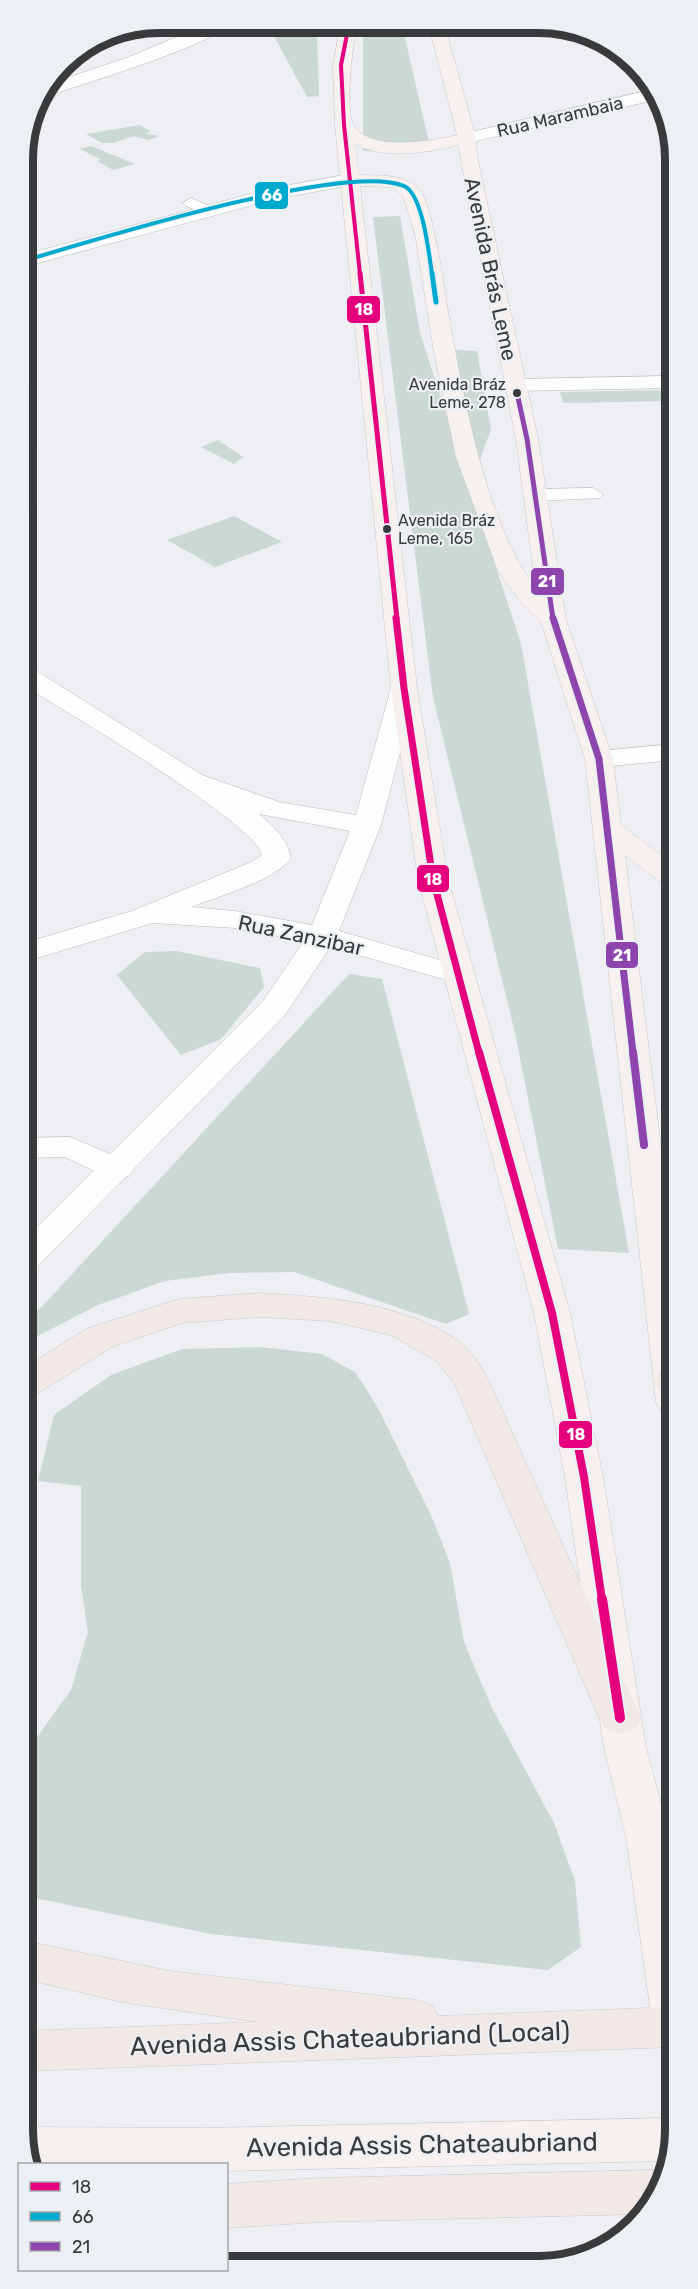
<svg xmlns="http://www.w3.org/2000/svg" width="698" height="2289" font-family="Rubik,sans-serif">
	<rect width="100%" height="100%" fill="#edeff2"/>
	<g fill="#cbd8d3">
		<path d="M363 24H407L405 38 431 152 363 151Z"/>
		<path d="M317 34 319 96 307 97 274 36Z"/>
		<path d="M140 125 150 131 146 134 160 136 148 140 134 136 113 143H102L86 134Z"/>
		<path d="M91 146 135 164 113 170 97 161 101 160 80 149Z"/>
		<path d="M400 216 420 333 463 466 456 350 477 351 491 429 478 465 464 469 521 644 629 1253 558 1249 515 1033 433 697 373 217Z"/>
		<path d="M673 390V401L563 403 560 392Z"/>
		<path d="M218 440 243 457 234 464 201 447Z"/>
		<path d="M234 516 282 542 215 567 167 540Z"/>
		<path d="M176 951 260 968 264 987 221 1039 181 1055 117 975 145 952Z"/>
		<path d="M349 974 382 979 469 1314 446 1324 294 1272 230 1273 165 1281 98 1305 24 1343V1326Z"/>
		<path d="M261 1347 322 1354 355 1372 377 1406 431 1515 450 1563 464 1642 480 1680 493 1710 554 1823 575 1881 581 1947 548 1970 211 1934 25 1896V1754L71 1690 88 1632 81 1585V1486L38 1481 54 1415 111 1375 182 1349Z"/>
	</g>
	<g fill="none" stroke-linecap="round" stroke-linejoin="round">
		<g stroke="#b8babc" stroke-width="1">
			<g id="lane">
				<path d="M191 198 214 208 217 211 209 216 186 206 183 203Z"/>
				<path d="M593 488 603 494 600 498 535 501 525 495 535 489Z"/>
			</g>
		</g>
		<g stroke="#b8babc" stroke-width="1">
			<g id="street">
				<path d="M210 23H231C215 44 81 85 50 95H41L48 84 129 57Z"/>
				<path d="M463 25H493L491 28 439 39 431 34 433 31Z"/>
				<path d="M650 90 655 100 467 143 458 138 467 133Z"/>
				<path d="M673 376V388L516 391 508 390 505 385 508 380 516 379Z"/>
				<path d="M70 1137 129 1162 134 1169 129 1176 117 1179 105 1176 65 1157 24 1158V1138Z"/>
			</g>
		</g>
		<g stroke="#b8babc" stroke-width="1">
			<g id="secondary">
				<path d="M350 174 359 180 357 184 275 199 23 267V255L273 188Z"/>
				<path d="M23 665 32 668 202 775 279 802 356 815 391 688 395 682 404 680 413 682 417 688 381 825 339 931 468 968 472 974 468 980 457 983 330 947 285 1015 36 1268 24 1271V1240L263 1001 304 941 235 928 153 923 24 962V943L132 911 249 863 262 855C257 824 60 708 23 685ZM259 814 350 831 312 925 235 911 191 907C217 897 276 880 291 858 288 839 273 826 259 814Z"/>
				<path d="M674 744V760L599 767 589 765 585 759 589 753 599 751Z"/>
			</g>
		</g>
		<g stroke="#c9cacb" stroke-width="1">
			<g id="primary">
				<path d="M341 24H357C353 44 344 110 354 126 372 152 431 141 457 135L431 34 432 24H448L447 34 476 138 477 156 538 439 566 620 613 759 621 825 674 865V888L664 885 625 855 674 1255V1415L661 1411 656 1402 585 759 541 622 519 600 498 571 456 457 434 352 415 234 403 196 392 187 360 186 417 688 448 879 570 1313 603 1477 646 1748 670 1837 675 1871V2041L659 2035 652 2021 626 1837 604 1748 565 1477 534 1313 418 879 391 688 335 125 333 65ZM355 144C386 160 426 153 458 145L516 439 536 589C486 522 464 400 449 317 445 294 433 203 419 189 403 173 380 176 359 175Z"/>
				<path d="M675 2118V2138L666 2161 226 2171V2164H30L25 2156V2127L205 2128Z"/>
			</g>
		</g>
		<g stroke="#c9cacb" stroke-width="1">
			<g id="highway">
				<path d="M260 1293C328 1297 403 1302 460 1342 471 1350 481 1367 488 1379L641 1718 635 1729 620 1734 605 1729 599 1718 454 1383 436 1361 391 1335 330 1321 260 1317 182 1323 112 1347 37 1394 24 1397V1368L86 1329 166 1303 179 1299Z"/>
				<path d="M674 1367V1393L659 1390 654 1381 661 1370Z"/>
				<path d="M25 1941 170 1971 417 2000 433 2006 438 2016 675 2007V2047L25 2071V2031L257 2022 121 2002 25 1979Z"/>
				<path d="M653 2170 661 2173 644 2214 319 2222 226 2228V2184L319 2178Z"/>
			</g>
		</g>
		<use href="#lane" fill="#fcfdfd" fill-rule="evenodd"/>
		<use href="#street" fill="#fcfdfd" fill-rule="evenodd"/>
		<use href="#secondary" fill="#fcfdfd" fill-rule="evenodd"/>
		<use href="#primary" fill="#f6f1ef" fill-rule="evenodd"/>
		<use href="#highway" fill="#f0e9e5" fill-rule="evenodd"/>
		<g stroke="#eceff3" stroke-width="6">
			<path id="bus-1-far4" d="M349 24 341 65 344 125 360 274"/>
		</g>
		<g stroke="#eceff3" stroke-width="8">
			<path id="bus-1-far3" d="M360 273 397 619"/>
		</g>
		<g stroke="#eceff3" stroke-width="10">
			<path id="bus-1-far2" d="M396 618 404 688 433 879 479 1053"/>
		</g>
		<g stroke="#eceff3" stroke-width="13">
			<path id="bus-1-far1" d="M479 1052 552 1313 584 1477 602 1600"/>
		</g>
		<g stroke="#eceff3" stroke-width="15">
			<path id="bus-1" d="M602 1599 620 1718"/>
		</g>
		<g stroke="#eceff3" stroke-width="6">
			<path id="bus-2-far1" d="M23 261C92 241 346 161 404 186 423 194 429 255 432 274"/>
		</g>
		<g stroke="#eceff3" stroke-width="8">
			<path id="bus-2" d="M432 273 436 302"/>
		</g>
		<g stroke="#eceff3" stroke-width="8">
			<path id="bus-3-far2" d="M517 393 527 439 553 619"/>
		</g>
		<g stroke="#eceff3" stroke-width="10">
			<path id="bus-3-far1" d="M553 618 599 759 633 1053"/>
		</g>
		<g stroke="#eceff3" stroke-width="13">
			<path id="bus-3" d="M633 1052 644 1145"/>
		</g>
		<use href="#bus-1-far4" stroke="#e5007d" stroke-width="4"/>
		<use href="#bus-1-far3" stroke="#e5007d" stroke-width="5"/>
		<use href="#bus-1-far2" stroke="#e5007d" stroke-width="7"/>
		<use href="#bus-1-far1" stroke="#e5007d" stroke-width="8"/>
		<use href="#bus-1" stroke="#e5007d" stroke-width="10"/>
		<use href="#bus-2-far1" stroke="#00a9ce" stroke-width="4"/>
		<use href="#bus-2" stroke="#00a9ce" stroke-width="5"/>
		<use href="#bus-3-far2" stroke="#8e44ad" stroke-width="5"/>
		<use href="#bus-3-far1" stroke="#8e44ad" stroke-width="7"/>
		<use href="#bus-3" stroke="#8e44ad" stroke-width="8"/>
	</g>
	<g fill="#393a3b" stroke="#eceff3" stroke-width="2">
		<circle cx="517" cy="393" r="5"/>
		<circle cx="387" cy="529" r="5"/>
	</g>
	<g text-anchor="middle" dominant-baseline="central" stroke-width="4.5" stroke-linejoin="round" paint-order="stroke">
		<g font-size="16" fill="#393a3b" stroke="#eceff3" text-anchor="end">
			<text x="506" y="384">Avenida Bráz<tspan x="506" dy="18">Leme, 278</tspan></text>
			<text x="398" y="520" text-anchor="start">Avenida Bráz<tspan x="398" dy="18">Leme, 165</tspan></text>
		</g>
		<g font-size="18" fill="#393a3b" stroke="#eceff3">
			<text transform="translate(560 117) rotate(-13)">Rua Marambaia</text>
		</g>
		<g font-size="21" fill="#393a3b" stroke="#eceff3">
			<text transform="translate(491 269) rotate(78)">Avenida Brás Leme</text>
			<text transform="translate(301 935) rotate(12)">Rua Zanzibar</text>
		</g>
		<g font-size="26" fill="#393a3b" stroke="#eceff3">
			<text transform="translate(350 2039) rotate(-2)">Avenida Assis Chateaubriand (Local)</text>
			<text transform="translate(422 2145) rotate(-1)">Avenida Assis Chateaubriand</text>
		</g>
	</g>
	<path d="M0 0H698V2289H0ZM159 33H539A126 126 0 0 1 665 159V2130A126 126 0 0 1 539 2256H159A126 126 0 0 1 33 2130V159A126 126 0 0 1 159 33Z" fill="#eceff3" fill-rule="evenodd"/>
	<path fill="none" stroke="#393a3b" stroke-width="8" d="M159 33H539A126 126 0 0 1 665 159V2130A126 126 0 0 1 539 2256H159A126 126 0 0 1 33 2130V159A126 126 0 0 1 159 33Z"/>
	<g stroke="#eceff3" stroke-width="2">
		<rect x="254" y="181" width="35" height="29" rx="6" fill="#00a9ce"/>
		<rect x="346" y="295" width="35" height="29" rx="6" fill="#e5007d"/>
		<rect x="530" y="567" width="35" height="29" rx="6" fill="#8e44ad"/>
		<rect x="416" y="864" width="34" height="29" rx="6" fill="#e5007d"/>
		<rect x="605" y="941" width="34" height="28" rx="6" fill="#8e44ad"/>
		<rect x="558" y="1420" width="35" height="29" rx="6" fill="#e5007d"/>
	</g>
	<g font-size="16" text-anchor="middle" font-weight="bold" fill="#fff">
		<text x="272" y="201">66</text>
		<text x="364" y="315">18</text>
		<text x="547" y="587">21</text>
		<text x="433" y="885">18</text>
		<text x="622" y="961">21</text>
		<text x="576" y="1440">18</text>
	</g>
	<rect x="18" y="2163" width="210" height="108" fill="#eceff3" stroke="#a4a7a9" stroke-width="1.5"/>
	<rect x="30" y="2182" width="30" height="9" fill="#e5007d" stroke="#a4a7a9" stroke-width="1.5"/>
	<text x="72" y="2193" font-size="18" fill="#393a3b">18</text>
	<rect x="30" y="2212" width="30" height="9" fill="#00a9ce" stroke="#a4a7a9" stroke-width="1.5"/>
	<text x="72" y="2223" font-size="18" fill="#393a3b">66</text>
	<rect x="30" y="2242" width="30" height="9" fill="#8e44ad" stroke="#a4a7a9" stroke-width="1.5"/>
	<text x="72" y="2253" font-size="18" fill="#393a3b">21</text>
</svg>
